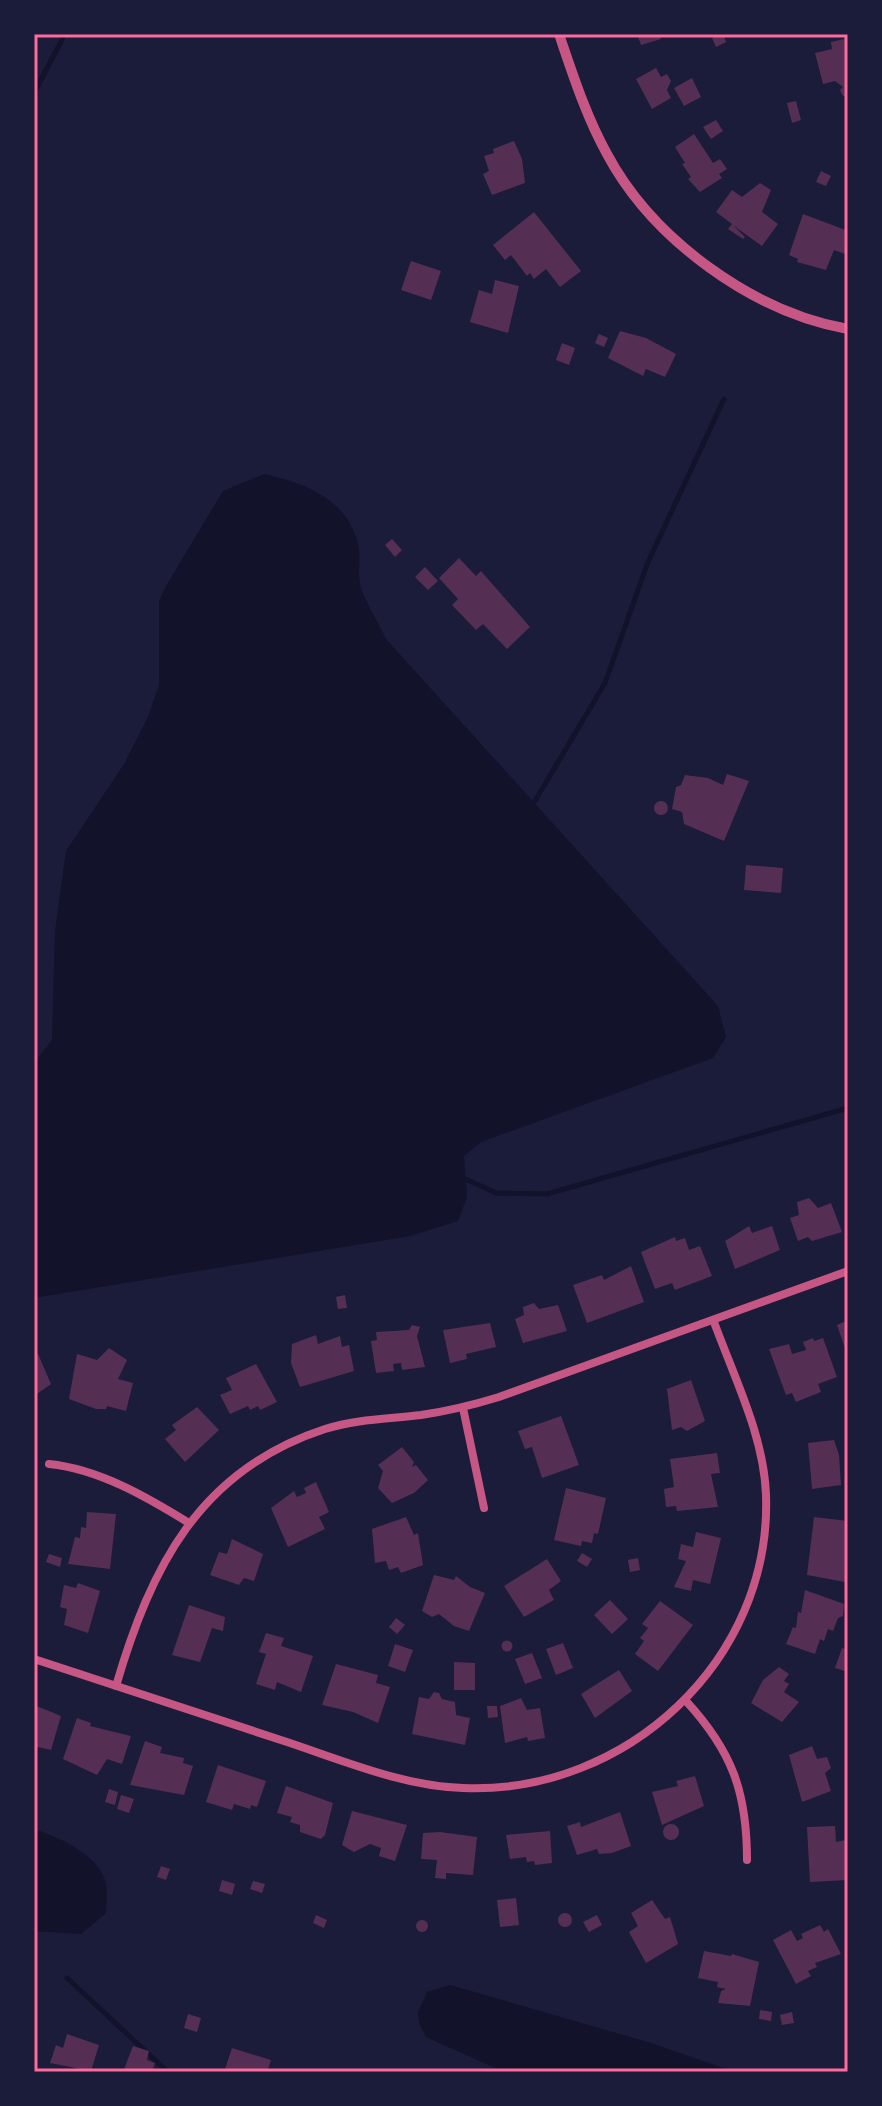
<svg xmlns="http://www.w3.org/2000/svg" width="882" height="2106" font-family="Ubuntu,sans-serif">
	<rect width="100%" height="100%" fill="#1b1b3a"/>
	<g fill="#12122b">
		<path d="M264 474C305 483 347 499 358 544 361 558 357 574 361 588 367 605 378 622 386 639L718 1006 726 1037 713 1058 481 1142 464 1156 467 1197 458 1221 410 1236 34 1298V1063L52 1040 55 931 66 851 124 764 148 717 159 685V601L166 586 223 491Z"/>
		<path d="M34 1829C57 1836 98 1855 105 1880 108 1890 106 1903 106 1913L81 1934 34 1931Z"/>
		<path d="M450 1985 651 2043 735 2072H504L426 2037 419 2023 418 2012 427 1992Z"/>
	</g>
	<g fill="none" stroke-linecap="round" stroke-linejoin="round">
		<g stroke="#12122b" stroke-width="5">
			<path d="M34 93 65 34"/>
			<path d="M532 806 605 683 648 562 724 399"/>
			<path d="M461 1177 496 1193 547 1194 848 1108"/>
			<path d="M67 1978 168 2072"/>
		</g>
	</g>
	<g fill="#542f53">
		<path d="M637 34H660L661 39 641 45Z"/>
		<path d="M723 34 726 42 716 47 712 38Z"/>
		<path d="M848 38V97L843 96 840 90 843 87 835 81 823 84 815 53 832 49 831 42Z"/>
		<path d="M656 68 661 77 667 74 671 81 667 90 671 98 652 109 636 79Z"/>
		<path d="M692 78 701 97 684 106 674 88Z"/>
		<path d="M796 101 801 120 792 123 787 103Z"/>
		<path d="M716 120 723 131 711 139 703 127Z"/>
		<path d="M694 134 713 163 720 159 727 169 719 174 722 178 700 192 688 179 691 177 682 164 685 163 675 147Z"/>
		<path d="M514 141 522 159 525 183 492 195 483 174 489 171 484 156 494 153 493 149Z"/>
		<path d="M821 171 831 176 826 186 816 182Z"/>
		<path d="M760 183 771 190 762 212 778 224 762 246 734 226 745 237 743 239 728 229 732 224 716 212 732 190 742 197Z"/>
		<path d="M534 212 581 271 560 287 546 269 534 279 530 273 527 276 511 255 505 260 493 245Z"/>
		<path d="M803 214 848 231V255L834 250 826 270 797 262 798 259 789 255Z"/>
		<path d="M411 261 441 271 431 300 401 290Z"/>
		<path d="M495 280 519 286 508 333 470 322 479 290 492 294Z"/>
		<path d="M620 331 646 338 676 354 665 377 646 369 643 376 608 358Z"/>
		<path d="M599 334 608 338 604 347 595 343Z"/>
		<path d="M562 343 575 348 569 365 556 360Z"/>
		<path d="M392 539 402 550 395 557 385 545Z"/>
		<path d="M459 558 476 576 481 571 530 627 507 649 483 624 476 630 452 605 458 599 439 578Z"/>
		<path d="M425 567 438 581 428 590 415 577Z"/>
		<path d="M727 774 749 781 724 841 684 824 682 812 672 809 676 787 681 785 685 775 708 778 723 785Z"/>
		<circle cx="661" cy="808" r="7"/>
		<path d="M746 865 783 868 781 893 744 890Z"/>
		<path d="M809 1198 818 1208 831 1203 842 1232 812 1241 808 1237 798 1241 790 1218 799 1215 797 1202Z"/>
		<path d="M749 1226 752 1233 772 1226 780 1250 735 1269 725 1241Z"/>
		<path d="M675 1237 676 1241 685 1238 689 1250 700 1246 712 1276 675 1290 672 1283 655 1289 641 1252Z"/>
		<path d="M631 1266 644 1302 587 1323 573 1285 602 1275 604 1280Z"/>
		<path d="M345 1295 347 1308 338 1309 336 1297Z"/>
		<path d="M534 1303 539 1309 558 1305 567 1331 523 1343 515 1319 524 1315 523 1307Z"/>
		<path d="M848 1320V1347L845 1348 837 1325Z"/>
		<path d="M490 1323 496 1347 466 1354 467 1359 450 1363 443 1330Z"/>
		<path d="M412 1325 420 1327 417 1336 425 1367 402 1370 401 1363 393 1364 394 1371 376 1373 371 1341 377 1340 376 1332 409 1330Z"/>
		<path d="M316 1335 318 1344 340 1336 342 1347 349 1345 354 1371 300 1387 291 1363 292 1344Z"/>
		<path d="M813 1338 814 1341 823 1338 837 1377 818 1384 821 1392 796 1402 792 1393 786 1395 769 1349 789 1344 792 1354 806 1350 803 1342Z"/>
		<path d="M109 1348 127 1360 118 1379 133 1383 126 1411 107 1406 106 1409H96L69 1399 77 1354 97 1360Z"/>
		<path d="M38 1354 51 1384 34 1396V1356Z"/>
		<path d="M256 1364 277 1402 260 1410 258 1406 250 1410 248 1406 230 1414 220 1395 232 1390 226 1378Z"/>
		<path d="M691 1380 705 1421 687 1431 681 1427 672 1430 667 1389Z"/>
		<path d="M197 1407 219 1430 185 1462 165 1439 176 1430 172 1425Z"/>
		<path d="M561 1416 579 1465 542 1478 532 1447 525 1449 518 1431Z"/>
		<path d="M834 1440 839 1455 841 1485 812 1489 808 1443Z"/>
		<path d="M402 1447 414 1462 412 1467 416 1465 428 1480 414 1493 392 1503 378 1488 383 1471 378 1465Z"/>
		<path d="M717 1453 720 1473 711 1474 718 1507 677 1511 676 1506 666 1507 664 1489 674 1487 670 1459Z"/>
		<path d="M316 1482 329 1512 319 1517 325 1529 288 1547 271 1508 294 1491 297 1497 306 1493 304 1488Z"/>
		<path d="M566 1488 606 1498 598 1534 594 1533 592 1543 582 1541 581 1546 554 1540Z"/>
		<path d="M87 1512 116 1514 110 1569 68 1564 75 1537 80 1538 81 1527 86 1528Z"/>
		<path d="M406 1517 414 1535 418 1533 423 1565 401 1573 398 1567 389 1570 386 1561 375 1563 372 1529Z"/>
		<path d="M814 1517 848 1521V1579L845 1582 807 1575Z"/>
		<path d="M696 1532 721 1538 710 1584 693 1580 691 1591 674 1587 686 1561 678 1559 681 1544 693 1547Z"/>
		<path d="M232 1539 263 1554 254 1581 244 1578 239 1585 210 1575 219 1552 227 1554Z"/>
		<path d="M582 1553 592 1559 587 1567 577 1561Z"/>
		<path d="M49 1554 62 1558 60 1567 46 1562Z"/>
		<path d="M638 1558 640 1570 630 1572 628 1560Z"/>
		<path d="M547 1559 561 1581 549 1590 554 1600 524 1617 504 1586Z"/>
		<path d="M434 1575 454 1580 456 1576 470 1587 485 1593 469 1631 454 1626 439 1614 432 1617 422 1611Z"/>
		<path d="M78 1583 100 1591 88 1633 64 1625 67 1609 60 1607 64 1585 76 1588Z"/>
		<path d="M805 1590 844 1604 843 1616 838 1618 833 1631 828 1629 824 1641 820 1639 815 1654 786 1644 793 1627 796 1628 798 1612 801 1613Z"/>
		<path d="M610 1600 628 1619 612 1634 594 1615Z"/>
		<path d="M660 1601 693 1625 658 1671 635 1654 644 1641 640 1638 648 1628 642 1624Z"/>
		<path d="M189 1605 225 1617 223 1631 212 1628 200 1662 172 1655Z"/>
		<path d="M396 1618 405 1625 397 1634 389 1627Z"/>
		<path d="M266 1633 284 1638 281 1646 313 1656 301 1692 277 1682 275 1690 256 1684 266 1654 259 1652Z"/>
		<circle cx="507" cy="1646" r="5.5"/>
		<path d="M563 1643 573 1668 556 1675 546 1649Z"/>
		<path d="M395 1644 413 1650 405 1672 388 1666Z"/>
		<path d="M842 1648 848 1650V1672L835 1668Z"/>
		<path d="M532 1653 542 1678 525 1684 515 1659Z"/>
		<path d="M454 1662 475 1663V1690H454Z"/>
		<path d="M336 1664 378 1675 376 1683 390 1687 378 1723 353 1712 322 1705Z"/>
		<path d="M779 1667 789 1674 784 1681 789 1684 784 1692 799 1702 782 1722 751 1703 763 1680Z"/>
		<path d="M619 1670 632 1691 595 1718 581 1694Z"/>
		<path d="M434 1692 439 1693 442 1699 455 1702 456 1715 470 1718 465 1745 412 1734 419 1697 429 1699Z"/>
		<path d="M521 1698 527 1710 540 1708 545 1738 528 1741 527 1737 505 1743 500 1706Z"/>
		<path d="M34 1705 61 1716 51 1750 38 1747 35 1757Z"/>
		<path d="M487 1706H497L498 1717 488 1718Z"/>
		<path d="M77 1718 91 1723 90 1726 131 1736 122 1764 107 1759 97 1775 63 1759Z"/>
		<path d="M145 1741 162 1747 160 1753 184 1758 183 1763 193 1766 184 1795 130 1785Z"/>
		<path d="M812 1746 817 1759 827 1757 831 1768 825 1773 831 1791 802 1802 789 1755Z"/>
		<path d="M218 1765 266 1781 257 1807 251 1805 250 1809 234 1804 232 1810 206 1802Z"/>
		<path d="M695 1776 704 1806 662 1825 652 1792 678 1786 676 1781Z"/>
		<path d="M286 1786 333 1803 325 1835 321 1839 300 1832V1825L290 1822 292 1817 277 1813Z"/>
		<path d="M109 1789 118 1792 115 1805 105 1802Z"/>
		<path d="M121 1795 134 1799 129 1813 117 1809Z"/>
		<path d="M352 1811 407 1825 395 1861 379 1856 381 1848 370 1844 354 1852 342 1845Z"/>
		<path d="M620 1812 631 1846 612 1853 599 1854 597 1849 577 1855 567 1826 580 1822 581 1827Z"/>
		<circle cx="671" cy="1832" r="8"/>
		<path d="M835 1826 836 1842 845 1840 848 1835V1880L810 1882 807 1827Z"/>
		<path d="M550 1831 552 1863 535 1865 534 1861 527 1862 526 1857 510 1859 506 1835Z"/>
		<path d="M440 1832 477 1837 473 1875 446 1873V1879L435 1878 437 1860 421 1859 423 1833Z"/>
		<path d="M161 1866 170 1869 166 1880 157 1877Z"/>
		<path d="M222 1880 235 1884 232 1895 219 1891Z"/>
		<path d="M253 1881 265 1884 262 1893 250 1889Z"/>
		<path d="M516 1898 519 1925 500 1927 497 1900Z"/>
		<path d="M652 1900 665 1919 670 1917 678 1944 646 1963 629 1932 638 1926 631 1913Z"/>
		<circle cx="565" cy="1920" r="7"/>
		<path d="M316 1915 327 1920 324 1928 313 1923Z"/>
		<path d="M597 1915 602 1925 589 1932 583 1922Z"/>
		<circle cx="422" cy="1926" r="6"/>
		<path d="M820 1925 824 1932 828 1929 841 1954 815 1963 817 1967 808 1971 811 1976 796 1984 773 1940 791 1930 797 1941 803 1938 801 1934Z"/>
		<path d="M704 1951 731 1956 732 1954 759 1962 750 2006 718 2003 721 1991 726 1989 717 1987 718 1982 698 1978Z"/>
		<path d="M760 2010 772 2012 771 2021 759 2019Z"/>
		<path d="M792 2012 794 2023 782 2025 780 2015Z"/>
		<path d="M188 2014 201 2018 197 2032 184 2028Z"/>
		<path d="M67 2034 99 2045 91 2071 50 2063 56 2045 63 2048Z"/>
		<path d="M133 2046 149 2051 147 2060 155 2063 152 2072H123Z"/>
		<path d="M232 2048 271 2060 267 2072H224Z"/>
	</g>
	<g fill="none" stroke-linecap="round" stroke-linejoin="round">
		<g stroke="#c65784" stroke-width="8">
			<path d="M463 1408 484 1508"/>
			<path d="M49 1464C99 1469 147 1497 189 1523"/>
			<path d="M34 1659C119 1687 203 1715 287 1742 344 1761 403 1786 463 1788 626 1795 772 1660 766 1495 764 1436 734 1377 714 1322"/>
			<path d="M116 1686C151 1567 199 1470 325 1429 357 1419 389 1419 421 1415 448 1411 473 1405 499 1397L848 1271"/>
			<path d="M686 1701C732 1751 747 1792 747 1860"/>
		</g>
		<path stroke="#c65784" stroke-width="10" d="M559 34C573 75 586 116 607 154 653 240 753 312 848 329"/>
	</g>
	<rect width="882" height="2106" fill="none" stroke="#1b1b3a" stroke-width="72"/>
	<rect x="36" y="36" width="810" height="2034" fill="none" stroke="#ff6b9d" stroke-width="3"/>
</svg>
